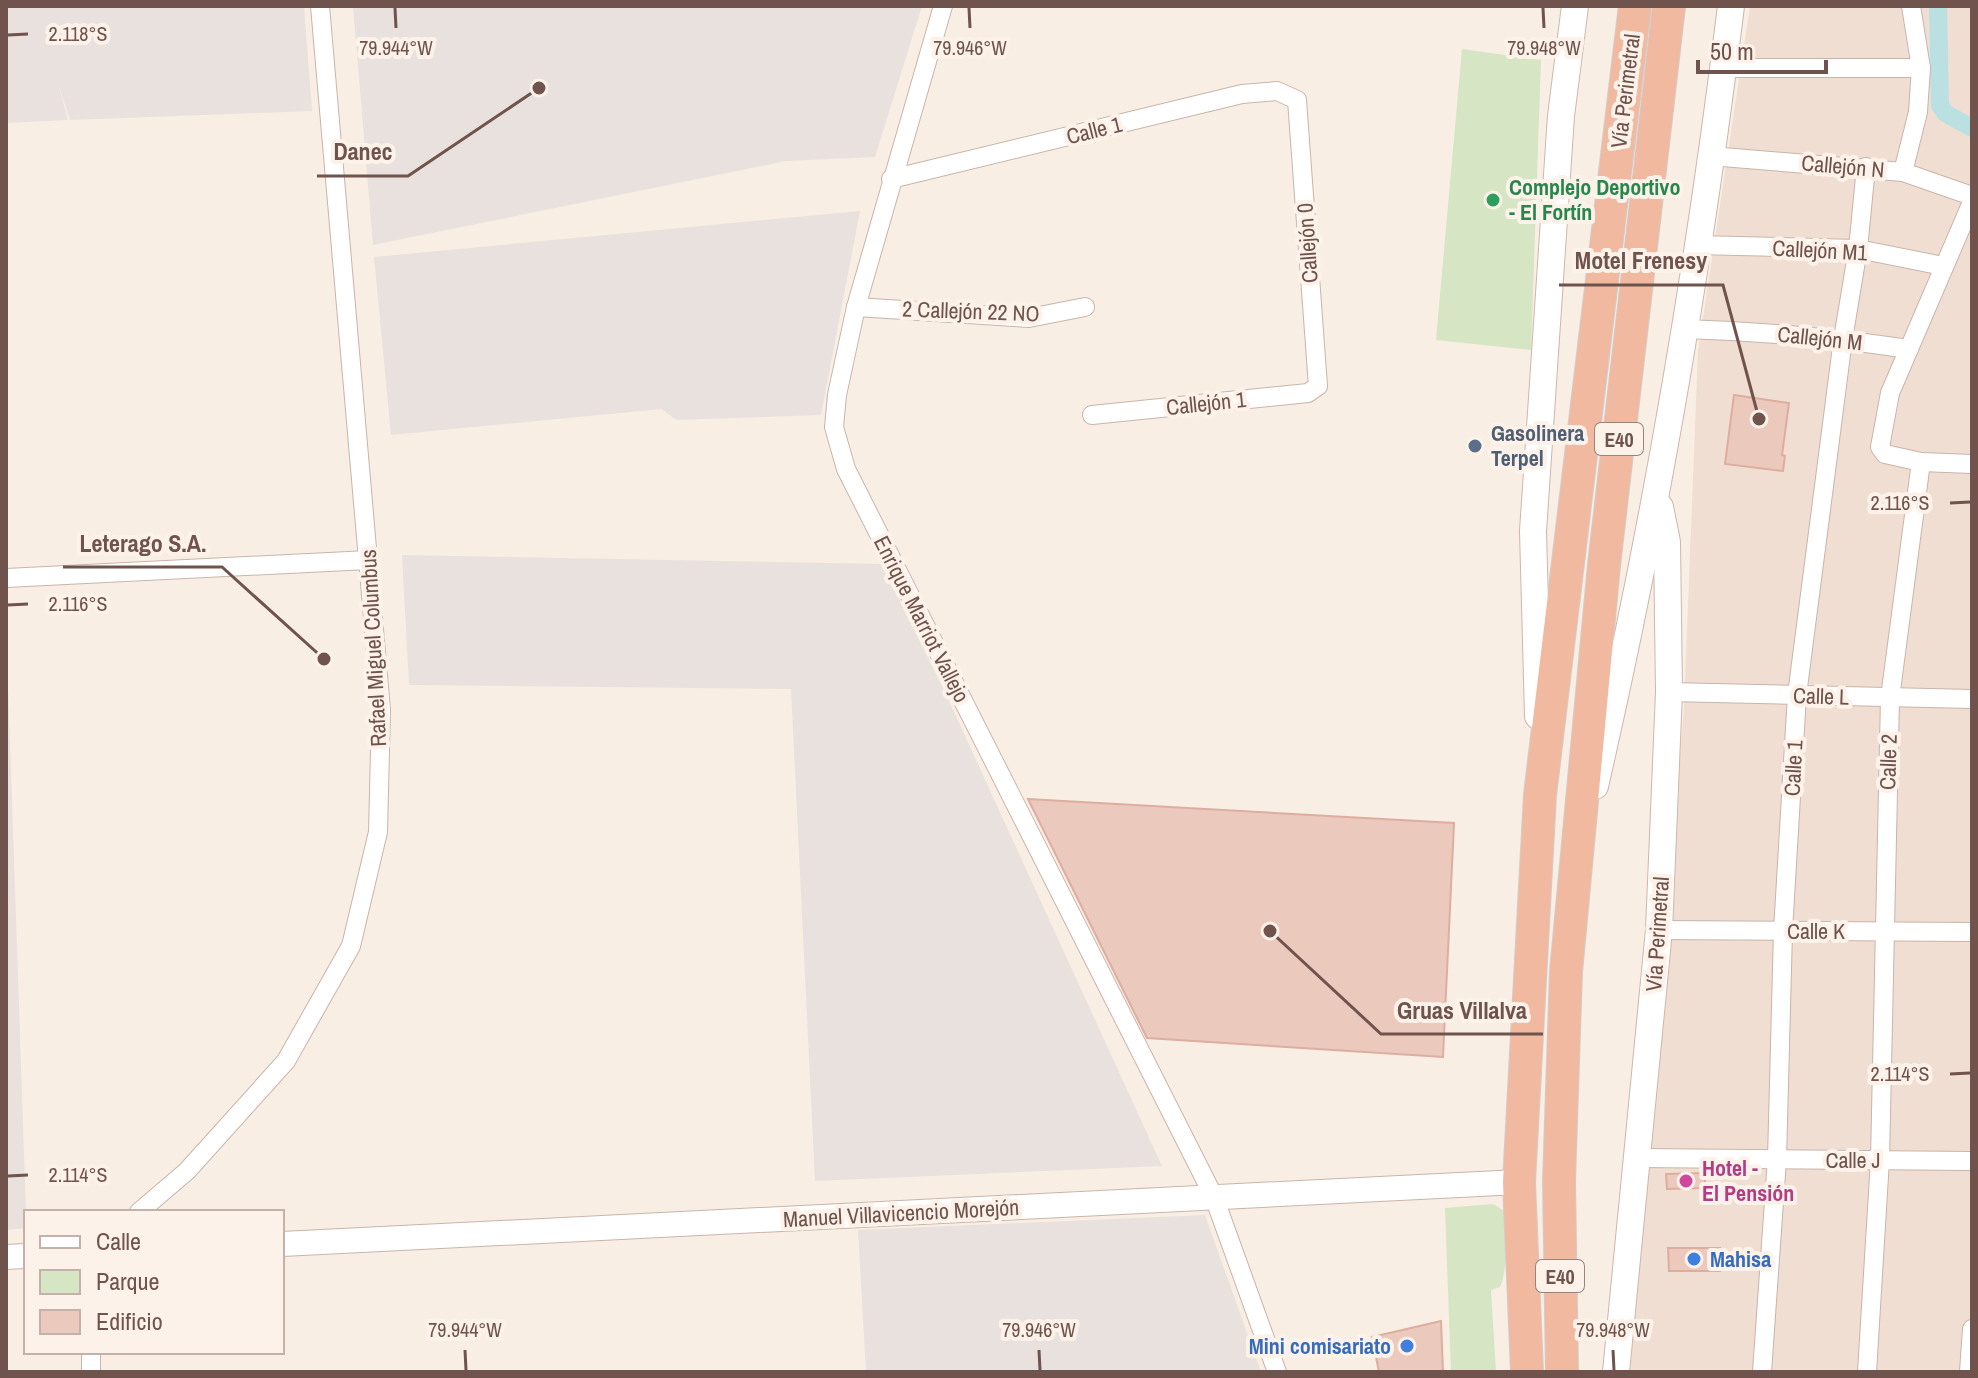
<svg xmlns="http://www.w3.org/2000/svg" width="1978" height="1378" font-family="'Archivo Narrow',sans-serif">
	<rect width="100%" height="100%" fill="#f9eee3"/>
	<path fill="#f0ded2" d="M1750 6H1972V1372H1630L1684 707 1698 351Z"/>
	<g fill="#e9e1dd">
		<path d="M6 6H304L312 111 70 120 58 83 68 120 6 123Z"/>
		<path d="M353 6H922L875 157 786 161 373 245Z"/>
		<path d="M860 211 821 415 676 420 662 409 391 435 374 257Z"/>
		<path d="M402 555 882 564 944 690 1162 1166 815 1181 791 689 409 685Z"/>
		<path d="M6 625 26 1212V1228L6 1230Z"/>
		<path d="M1205 1215 1261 1372H866L858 1230Z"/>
	</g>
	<g fill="#d6e5c3">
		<path d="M1462 49 1541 60 1531 350 1436 340Z"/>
		<path d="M1493 1204 1503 1210C1509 1226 1507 1272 1500 1287L1491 1290 1496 1372H1451L1445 1208Z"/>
	</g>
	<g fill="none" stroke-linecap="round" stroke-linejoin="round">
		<path stroke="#bae0e1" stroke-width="18" d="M1938 6 1940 105 1945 113 1972 128"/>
	</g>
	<g fill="#ecc9bd" stroke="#ddaea0" stroke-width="2">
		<path d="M1734 395 1789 403 1782 455 1785 456 1783 471 1725 464Z"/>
		<path d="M1028 799 1454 823 1443 1057 1147 1038Z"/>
		<path d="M1705 1173V1188L1667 1189 1666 1174Z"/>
		<path d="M1668 1248H1720V1271H1669Z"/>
		<path d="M1441 1321 1443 1372H1379L1372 1337Z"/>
	</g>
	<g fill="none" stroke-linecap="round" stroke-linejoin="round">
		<g stroke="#c9b4ab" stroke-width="20">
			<g id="minor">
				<path d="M943 6 856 307 837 395 834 427 846 469 1214 1197 1277 1372"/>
				<path d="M1723 68H1921"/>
				<path d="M1710 156 1903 172 1972 196"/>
				<path d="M1903 172 1918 112 1921 68 1911 6"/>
				<path d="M891 179 1242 94 1277 91 1297 100 1318 386 1308 393 1092 415"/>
				<path d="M1972 202 1890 393 1880 447 1885 454 1921 462 1972 464"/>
				<path d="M1697 245 1858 249 1943 266"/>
				<path d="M856 307 1029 318 1085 307"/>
				<path d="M1684 329C1760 331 1834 338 1909 349"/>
				<path d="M6 578 368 560"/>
				<path d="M1669 692 1972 699"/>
				<path d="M1659 930 1972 932"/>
				<path d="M1637 1158 1972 1161"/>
				<path d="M139 1212 187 1171 286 1061 351 946 378 832 381 710 320 6"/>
				<path d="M91 1352V1372"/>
				<path d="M1762 1372 1777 1159 1783 931 1797 695 1843 339 1858 249 1866 167"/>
				<path d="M1867 1372 1880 1160 1890 698 1921 462"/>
				<path d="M1969 1372 1972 1329"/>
			</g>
		</g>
		<g stroke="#c9b4ab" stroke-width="26">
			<g id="tertiary">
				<path d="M282 1244 1519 1182"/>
				<path d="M6 1257 26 1256"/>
			</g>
		</g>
		<g stroke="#ceb6ab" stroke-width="28">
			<g id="secondary">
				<path d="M1538 716 1533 531 1561 116 1575 6"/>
				<path d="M1595 786C1654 529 1699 268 1731 6"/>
				<path d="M1616 1372 1659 930 1669 692 1667 542 1660 507"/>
			</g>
		</g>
		<g stroke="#d4cbc9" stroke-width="34">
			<g id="trunk">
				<path d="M1527 1372 1519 1182 1540 795 1635 6"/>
				<path d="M1562 1372 1559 1181 1566 972 1604 565 1669 6"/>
			</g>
		</g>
		<use href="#minor" stroke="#fff" stroke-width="18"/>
		<use href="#tertiary" stroke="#fff" stroke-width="24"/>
		<use href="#secondary" stroke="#fff" stroke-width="26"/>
		<use href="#trunk" stroke="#f0b9a0" stroke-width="32"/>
	</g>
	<path fill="none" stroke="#6f534c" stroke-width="3" d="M395 8 396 28M969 8 970 28M1543 8 1544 28M8 35 28 34M1950 503 1970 502M8 605 28 604M1950 1074 1970 1073M8 1176 28 1175M465 1350 466 1370M1039 1350 1040 1370M1613 1350 1614 1370"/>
	<circle fill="#2e9e5b" stroke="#fdf2e9" stroke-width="3" cx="1493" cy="200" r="8"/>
	<circle fill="#5c6f8a" stroke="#fdf2e9" stroke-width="3" cx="1475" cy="446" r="8"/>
	<circle fill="#d1479c" stroke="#fdf2e9" stroke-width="3" cx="1686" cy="1181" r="8"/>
	<g fill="#3f7fe0" stroke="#fdf2e9" stroke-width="3">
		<circle cx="1694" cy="1259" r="8"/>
		<circle cx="1407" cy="1346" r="8"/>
	</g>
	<g text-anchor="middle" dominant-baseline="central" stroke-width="8" stroke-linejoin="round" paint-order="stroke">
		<g fill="#fdf2e9" stroke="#9a837b" stroke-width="2">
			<rect x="1595" y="423" width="48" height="32" rx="6"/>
			<rect x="1536" y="1260" width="48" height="32" rx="6"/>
		</g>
		<g font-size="20" font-weight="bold" fill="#6f534c">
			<text x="1619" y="439">E40</text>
			<text x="1560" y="1276">E40</text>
		</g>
		<g font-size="22" fill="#6f534c" stroke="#fdf2e9">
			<text transform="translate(1625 91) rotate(-83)">Vía Perimetral</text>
			<text transform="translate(1094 130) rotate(-14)">Calle 1</text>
			<text transform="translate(1843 166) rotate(5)">Callejón N</text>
			<text transform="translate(1307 243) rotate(-94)">Callejón 0</text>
			<text transform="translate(1820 250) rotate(3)">Callejón M1</text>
			<text transform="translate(971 311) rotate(2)">2 Callejón 22 NO</text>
			<text transform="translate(1820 338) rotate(6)">Callejón M</text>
			<text transform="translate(1206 403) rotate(-6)">Callejón 1</text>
			<text transform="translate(922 619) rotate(63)">Enrique Marriot Vallejo</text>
			<text transform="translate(373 648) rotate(-93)">Rafael Miguel Columbus</text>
			<text transform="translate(1821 696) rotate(2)">Calle L</text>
			<text transform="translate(1888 762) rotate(-88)">Calle 2</text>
			<text transform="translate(1793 768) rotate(-87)">Calle 1</text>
			<text x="1816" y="931">Calle K</text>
			<text transform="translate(1657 934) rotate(-86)">Vía Perimetral</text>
			<text x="1853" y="1160">Calle J</text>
			<text transform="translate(901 1213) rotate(-3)">Manuel Villavicencio Morejón</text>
		</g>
		<g font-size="22" font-weight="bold" fill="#27864d" stroke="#fdf2e9" text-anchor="start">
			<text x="1509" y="187">Complejo Deportivo<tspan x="1509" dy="25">- El Fortín</tspan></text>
		</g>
		<g font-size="22" font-weight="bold" fill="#4e5e75" stroke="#fdf2e9" text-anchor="start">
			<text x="1491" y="433">Gasolinera<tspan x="1491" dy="25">Terpel</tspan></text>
		</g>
		<g font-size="22" font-weight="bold" fill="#b23c85" stroke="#fdf2e9" text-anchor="start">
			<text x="1702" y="1168">Hotel -<tspan x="1702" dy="25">El Pensión</tspan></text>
		</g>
		<g font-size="22" font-weight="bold" fill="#366cbe" stroke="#fdf2e9" text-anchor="start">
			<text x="1710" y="1259">Mahisa</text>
			<text x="1391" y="1346" text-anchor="end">Mini comisariato</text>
		</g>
	</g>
	<g font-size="20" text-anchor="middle" fill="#6f534c" stroke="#fdf2e9" stroke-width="8" stroke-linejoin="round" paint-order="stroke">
		<text x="78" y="41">2.118°S</text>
		<text x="396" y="55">79.944°W</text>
		<text x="970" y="55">79.946°W</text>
		<text x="1544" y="55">79.948°W</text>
		<text x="1900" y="510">2.116°S</text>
		<text x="78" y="611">2.116°S</text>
		<text x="1900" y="1081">2.114°S</text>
		<text x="78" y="1182">2.114°S</text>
		<text x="465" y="1337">79.944°W</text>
		<text x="1039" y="1337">79.946°W</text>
		<text x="1613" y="1337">79.948°W</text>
	</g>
	<path fill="none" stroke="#6f534c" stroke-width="3" d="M539 88L408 176H317M1759 419L1723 285H1559M324 659L222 567H63M1270 931L1381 1034H1543"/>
	<g fill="#6f534c" stroke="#fdf2e9" stroke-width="3">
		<circle cx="539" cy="88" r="8"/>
		<circle cx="1759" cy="419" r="8"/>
		<circle cx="324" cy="659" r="8"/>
		<circle cx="1270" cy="931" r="8"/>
	</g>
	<g font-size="24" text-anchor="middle" font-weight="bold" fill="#6f534c" stroke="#fdf2e9" stroke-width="8" stroke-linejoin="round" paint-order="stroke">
		<text x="363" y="160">Danec</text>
		<text x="1641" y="269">Motel Frenesy</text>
		<text x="143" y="552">Leterago S.A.</text>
		<text x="1462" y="1019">Gruas Villalva</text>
	</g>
	<rect width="1978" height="1378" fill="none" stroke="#6f534c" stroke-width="16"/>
	<rect x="24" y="1210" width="260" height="144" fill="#fdf2e9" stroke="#c4b2aa" stroke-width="2"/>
	<rect x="40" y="1236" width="40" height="12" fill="#ffffff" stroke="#c4b2aa" stroke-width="2"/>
	<text x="96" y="1250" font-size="24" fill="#6f534c">Calle</text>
	<rect x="40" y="1270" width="40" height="24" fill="#d6e5c3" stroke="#c4b2aa" stroke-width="2"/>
	<text x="96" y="1290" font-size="24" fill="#6f534c">Parque</text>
	<rect x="40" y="1310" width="40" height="24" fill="#ecc9bd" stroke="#c4b2aa" stroke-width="2"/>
	<text x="96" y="1330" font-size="24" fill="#6f534c">Edificio</text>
	<path d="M1698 60v12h128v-12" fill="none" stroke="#6f534c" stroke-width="4"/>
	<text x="1710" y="60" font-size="24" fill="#6f534c" stroke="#fdf2e9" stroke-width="6" paint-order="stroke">50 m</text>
</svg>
